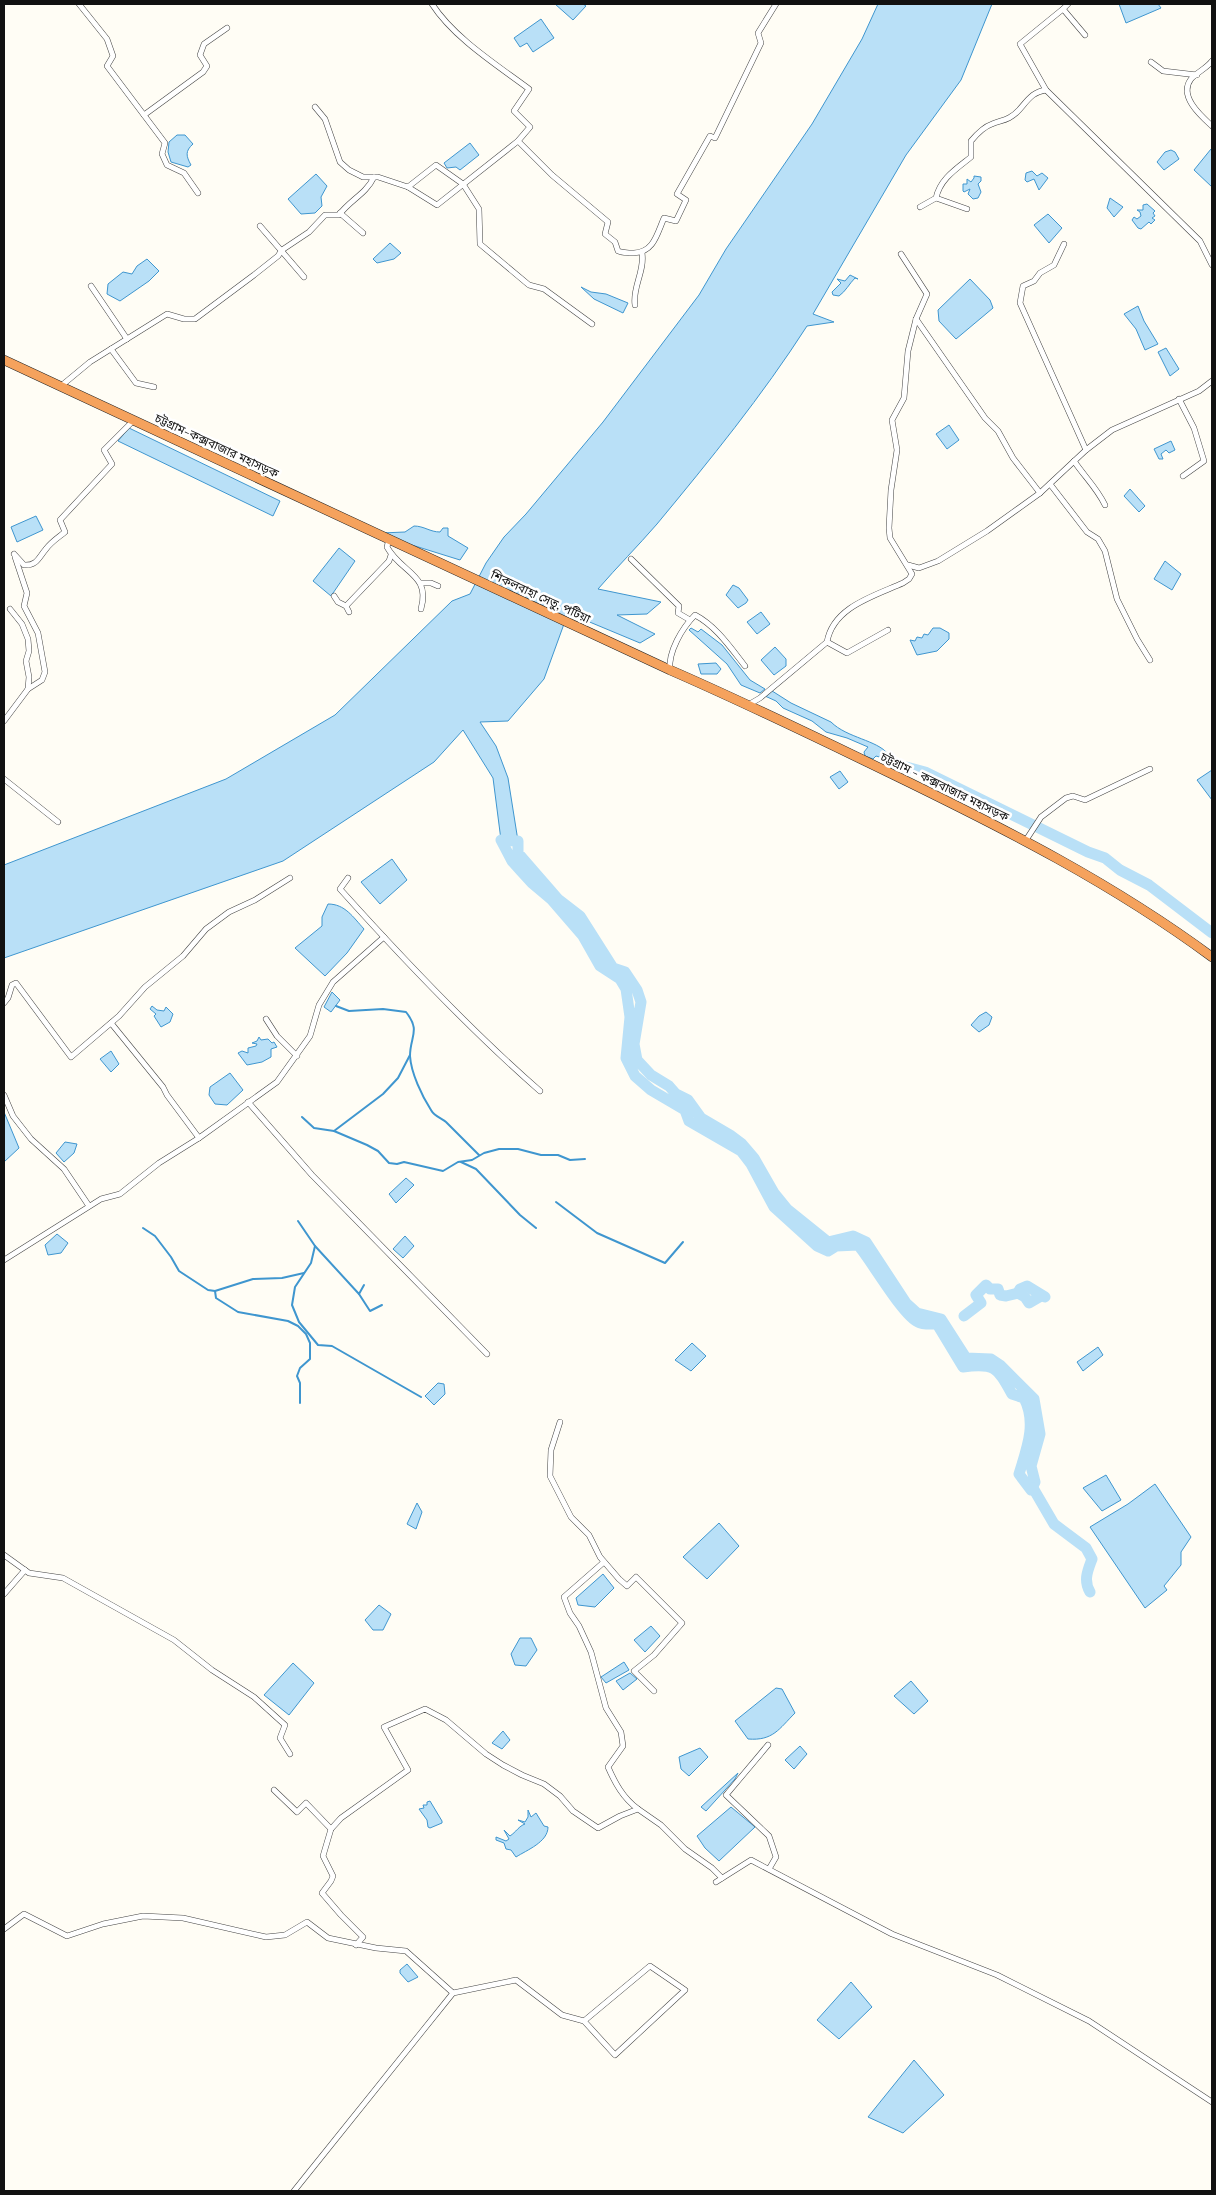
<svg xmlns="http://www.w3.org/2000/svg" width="1216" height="2195" font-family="'Playfair Display','Noto Sans Bengali',serif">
	<rect width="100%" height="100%" fill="#fffdf5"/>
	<g fill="#b9e0f7" stroke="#3f96cf">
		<path d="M555 4H583L586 6 573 20Z"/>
		<path d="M878 4H992L961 80 906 155 813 314 834 322 807 326C762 396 710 460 657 524 638 546 617 567 598 589L661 602 647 614 617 615 655 634 640 643 568 613 544 679 508 721 480 722 496 746 508 778 518 841 501 840 493 778 463 730 434 762 283 861 4 958V865L226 779 335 715 452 601 470 594 486 563 504 537 526 514 603 422 699 295 726 249 812 124 862 39Z"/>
		<path d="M1119 4H1158L1161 8 1126 23Z"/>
		<path d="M541 19 554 38 533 52 527 43 520 47 514 38Z"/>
		<path d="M177 135H185L193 144C185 151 186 156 191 165L188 167 171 162 168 152 169 142Z"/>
		<path d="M470 143 479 155 460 170 456 167 447 168 444 163Z"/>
		<path d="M1211 149 1212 150V187L1194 170Z"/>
		<path d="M1171 150 1175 152 1179 159 1164 170 1157 162 1165 152Z"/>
		<path d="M1032 171 1037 176 1042 173 1048 178 1039 190 1034 179 1027 182 1025 180 1026 173Z"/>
		<path d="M316 174 327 186 321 197 322 206 315 213 301 214 288 199Z"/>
		<path d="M974 176 981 177V181L978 184 981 192 978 198 973 199 968 194 970 189 964 192 963 191V184H967V179L971 182 974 178Z"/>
		<path d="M1110 198 1123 207 1114 217 1107 208Z"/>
		<path d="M1147 204 1155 211 1153 213 1155 216 1152 218 1155 220 1151 224 1149 222 1141 229 1138 228 1132 220 1134 217 1137 219 1141 216 1140 212 1137 210H1143V205Z"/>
		<path d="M1048 214 1062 228 1049 243 1034 225Z"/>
		<path d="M390 243 401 253 394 259 377 263 373 259Z"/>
		<path d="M147 259 159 271 149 281 120 301 107 294 108 284 123 272 132 274 137 266Z"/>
		<path d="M850 275 858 279 855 278C849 284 846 291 839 296L833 295 832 292 841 283 837 279 845 281Z"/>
		<path d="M970 279 990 300 993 308 956 339 939 321 938 310Z"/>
		<path d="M581 287 591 292 606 294 628 303 623 313 594 299Z"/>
		<path d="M1138 306 1144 321 1158 344 1145 350 1136 329 1124 314Z"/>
		<path d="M1166 348 1179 369 1170 376 1158 352Z"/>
		<path d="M949 425 959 440 947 449 936 434Z"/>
		<path d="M129 428 280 501 273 516 118 441Z"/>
		<path d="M1171 441 1175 450 1169 453 1166 450 1161 454 1163 459H1159L1154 449Z"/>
		<path d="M1130 489 1145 506 1139 512 1124 496Z"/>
		<path d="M36 516 43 530 17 542 11 527Z"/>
		<path d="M414 526C424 526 430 532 440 532L443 528H448V536L468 548 460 560 399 541 381 533 405 532Z"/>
		<path d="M339 548 355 561 331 596 313 581Z"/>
		<path d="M1165 561 1181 574 1172 590 1154 579Z"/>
		<path d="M733 585 739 588 748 600 746 603 738 608 726 595Z"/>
		<path d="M761 612 770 624 757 634 747 622Z"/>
		<path d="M691 628 698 632 701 629 722 645 750 680 765 689 760 693 741 685 727 664 689 630Z"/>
		<path d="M933 628H940L949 633V639L937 651 917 655 910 640 915 641 917 637 922 638 924 634 928 635Z"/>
		<path d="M775 647 786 659V666L774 675 761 660Z"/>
		<path d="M716 663 721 669 717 674H701L698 664Z"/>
		<path d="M769 689 791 703 831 722C847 738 877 740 888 754L883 758 876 756 873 759 865 756 864 752 868 747 847 738 826 732 812 721 783 708 776 701 765 696Z"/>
		<path d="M1212 770V800L1197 780Z"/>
		<path d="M840 771 848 782 839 789 830 777Z"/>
		<path d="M392 859 407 880 380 904 361 882Z"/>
		<path d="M328 904C345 904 353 917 364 929L347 953 325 976 295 948 322 926V917Z"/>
		<path d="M332 992 340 1000 331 1012 324 1007Z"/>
		<path d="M152 1006 157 1010 164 1011 166 1007 173 1014 170 1022 161 1027 154 1016 156 1014 150 1009Z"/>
		<path d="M986 1012 992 1017 989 1025 979 1032 971 1025 979 1016Z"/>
		<path d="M259 1037 261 1040 268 1039 272 1043 274 1042 277 1047 271 1049V1057L262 1062 247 1065 238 1053 242 1051 248 1053V1048L256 1046 257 1044 252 1043 257 1041Z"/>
		<path d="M111 1051 119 1064 111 1072 100 1059Z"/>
		<path d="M230 1073 243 1090 227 1105 215 1104 209 1095 210 1087Z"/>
		<path d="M4 1112 19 1148 4 1162Z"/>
		<path d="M65 1142 77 1144 74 1153 64 1162 56 1153Z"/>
		<path d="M406 1178 414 1185 396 1203 389 1194Z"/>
		<path d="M57 1234 68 1243 61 1253 48 1255 45 1245Z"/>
		<path d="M405 1236 414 1246 403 1258 393 1249Z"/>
		<path d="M692 1343 706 1356 691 1371 675 1360Z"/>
		<path d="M1098 1347 1103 1355 1083 1371 1077 1362Z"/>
		<path d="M438 1383 444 1384 445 1394 434 1405 425 1396Z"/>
		<path d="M1106 1475 1121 1500 1102 1511 1083 1488Z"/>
		<path d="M1155 1484 1191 1537 1181 1552V1565L1164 1586 1167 1590 1145 1608 1090 1527 1128 1504Z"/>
		<path d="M417 1503 422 1512 416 1529 407 1524Z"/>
		<path d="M719 1523 739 1546 707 1579 683 1557Z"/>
		<path d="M603 1574 614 1588 595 1607 578 1605 576 1598Z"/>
		<path d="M379 1605 391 1614 383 1630H373L365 1620Z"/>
		<path d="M651 1626 660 1636 645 1652 634 1640Z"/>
		<path d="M520 1638H531L537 1650 526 1666 515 1665 511 1654Z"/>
		<path d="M624 1662 629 1670 606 1683 601 1677Z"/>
		<path d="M293 1663 314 1683 289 1715 264 1695Z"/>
		<path d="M630 1673 637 1679 623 1690 616 1681Z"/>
		<path d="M911 1681 928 1701 914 1714 894 1696Z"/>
		<path d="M776 1688 782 1689 795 1713C779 1729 773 1741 748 1739L735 1721Z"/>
		<path d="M503 1731 510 1740 502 1749 492 1743Z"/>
		<path d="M800 1746 807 1754 794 1769 785 1760Z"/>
		<path d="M700 1748 708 1757 689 1776 681 1769 679 1757Z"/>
		<path d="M738 1773 735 1779 706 1811 701 1807Z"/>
		<path d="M430 1801 442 1821V1823L430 1828 428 1827 427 1820 419 1809 424 1808 423 1805H427V1802Z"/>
		<path d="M731 1807 755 1827 719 1861 705 1848 697 1836Z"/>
		<path d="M528 1810 531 1817 536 1813 544 1826 548 1827C548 1842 527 1850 516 1857L511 1850 506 1849 504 1843 496 1840V1837L506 1841 509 1839 504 1830 510 1836C516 1832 519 1826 525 1824L518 1820 525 1822 528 1817Z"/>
		<path d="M407 1964 418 1977 408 1982 400 1973V1970Z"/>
		<path d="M851 1982 872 2007 839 2039 817 2020Z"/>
		<path d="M914 2060 944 2095 903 2133 868 2117Z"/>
	</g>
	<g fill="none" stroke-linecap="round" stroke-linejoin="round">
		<g stroke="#3f96cf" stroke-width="2">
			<path d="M336 1006 349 1011 383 1009 406 1012C421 1031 410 1036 410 1056 411 1073 422 1096 431 1110 434 1116 441 1118 446 1122 457 1133 468 1144 479 1155"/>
			<path d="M302 1117 314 1128 334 1131 367 1145 378 1151 389 1163 397 1164 404 1162 443 1171 458 1162 472 1160 484 1153 499 1149H518L541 1155H558L570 1160 585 1159"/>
			<path d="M334 1131 383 1094 398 1078 410 1055"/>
			<path d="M461 1162 476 1169 520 1215 536 1228"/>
			<path d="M556 1202 597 1233 665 1263 683 1242"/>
			<path d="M298 1221 315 1246 311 1263 295 1287 292 1305 299 1322 318 1345 332 1346 421 1397"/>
			<path d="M143 1228 155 1236 171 1257 179 1271 208 1290 215 1291 253 1279 282 1278 304 1273"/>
			<path d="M315 1246 359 1294 364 1285"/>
			<path d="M215 1291 216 1298 238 1312 288 1321 298 1326 306 1334 310 1343V1359L300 1368 297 1376 300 1383V1403"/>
			<path d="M359 1294 370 1311 382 1305"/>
		</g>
		<g stroke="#b9e0f7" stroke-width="11">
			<path d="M891 763 925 772 1088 852 1105 858 1120 870 1149 885 1212 933"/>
			<path d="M501 840 518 841V853L558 899 580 916 613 968 625 972 637 990 641 1002 634 1044 637 1060 651 1075 669 1086 676 1094 688 1100 701 1118 730 1135 742 1144 754 1158 774 1193 787 1209 828 1242 853 1236 866 1242 906 1303 917 1313 941 1319 966 1358 991 1359 1000 1365 1034 1399 1040 1434 1031 1466 1035 1482 1031 1490 1019 1474C1027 1448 1037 1423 1024 1398L1012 1394C997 1367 995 1363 963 1367L937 1324C932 1324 923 1325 918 1322 903 1316 871 1260 858 1245L836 1246 828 1251 817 1246 774 1207 751 1164 741 1151 689 1121 685 1110 651 1090 635 1076 626 1058 630 1017 626 989 620 979 600 966 583 936 551 899 532 883 521 871 512 861Z"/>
			<path d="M1018 1293 1020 1289 1027 1286 1045 1297"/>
			<path d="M964 1316 981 1303 976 1295 986 1285 990 1289H998L1000 1295 1006 1296 1018 1293 1025 1297 1029 1303 1041 1296"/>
			<path d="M1033 1488 1054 1524 1086 1548 1092 1559C1088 1570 1083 1580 1090 1592"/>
		</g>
		<g stroke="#444" stroke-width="6">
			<g id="street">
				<path d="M79 4 107 39 113 56 107 66 165 143 162 154 167 165 184 173 198 193"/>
				<path d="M432 4C454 38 497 65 529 89L514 111 530 127 518 141 552 175 608 222 605 234 615 242 618 251C623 253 628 253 634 253 654 252 657 234 664 218L676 221 686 200 677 194 710 136 715 138 761 43 758 33 776 4"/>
				<path d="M1063 9 1068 4"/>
				<path d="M1085 35 1063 9 1020 44 1046 90 1200 241 1212 265"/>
				<path d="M1212 61C1207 68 1196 73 1191 79 1178 96 1201 116 1212 126"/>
				<path d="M1151 62 1163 71 1197 75"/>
				<path d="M315 107 325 119 340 162 349 170 363 177H378L408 187 436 165 463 184 479 209 480 244 529 285 544 289 592 324"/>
				<path d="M144 115 203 72 207 66 200 55 204 44 227 28"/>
				<path d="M408 187 437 205 518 141"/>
				<path d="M936 198 967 209"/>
				<path d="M920 207 936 198C940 179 956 169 971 157V141C976 135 983 127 992 124 1002 120 1010 120 1019 110 1028 100 1032 92 1046 90"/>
				<path d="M340 213 363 233"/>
				<path d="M260 226 304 277"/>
				<path d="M1064 244 1054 265 1040 273 1034 281 1023 286 1020 303 1086 450"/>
				<path d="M91 286 127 339"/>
				<path d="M635 305C632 288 645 271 642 253"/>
				<path d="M916 319 985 418 998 431 1013 458 1040 493"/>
				<path d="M111 349 136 383 154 387"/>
				<path d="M61 386 90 362 167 314 184 319H195L254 275 278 256 282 250 309 232 325 215H339C350 200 366 194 374 177"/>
				<path d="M1179 399 1194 428 1204 461 1183 476"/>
				<path d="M1074 461C1084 476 1097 488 1105 505"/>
				<path d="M1050 484 1087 532 1098 539 1105 551 1117 599 1137 639 1150 660"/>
				<path d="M389 539 387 547C401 573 431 574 421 609"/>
				<path d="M14 554 24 565C37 566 39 557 46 549 51 542 59 537 65 532L60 520 112 464 104 450 134 420"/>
				<path d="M15 557 27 593 24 606 38 633 45 672 42 680 28 689"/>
				<path d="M631 559 679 606 678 613 690 620"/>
				<path d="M908 565 919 568 938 561 987 531 1040 493 1086 450 1112 430 1199 391 1212 381"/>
				<path d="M421 583H431L438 586"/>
				<path d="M334 596 338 602 346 606"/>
				<path d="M349 612 346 606 389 561 391 555"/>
				<path d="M888 630 847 653 827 642C833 607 874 596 903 583L909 579 912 574 890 538 889 528 891 490 897 450 892 420 904 398 908 351 916 319 927 294 901 254"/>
				<path d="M670 670C668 652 682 628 695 615 716 626 730 647 745 666"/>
				<path d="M748 705 760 698 827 642"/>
				<path d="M4 721 28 689 29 677 26 661 29 651 28 639 22 624 10 609"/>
				<path d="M4 779 58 822"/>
				<path d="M1026 840 1041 817 1066 798 1073 796 1085 800 1150 769"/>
				<path d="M348 878 340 889C403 959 469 1029 540 1091"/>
				<path d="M4 1003 8 998 12 985 16 983 71 1057 119 1016 145 987 183 956 206 929 229 912 255 900 290 878"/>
				<path d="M266 1019 277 1036 297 1056"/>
				<path d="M111 1023 163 1087 167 1095 199 1138 277 1082 310 1036 319 1005 333 982 384 937"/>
				<path d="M4 1095 13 1116 31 1139 64 1169 89 1206"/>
				<path d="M248 1102 312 1175 487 1354"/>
				<path d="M4 1260 101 1199 120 1194 159 1163 199 1138"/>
				<path d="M560 1422 551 1450 550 1476 571 1517 589 1535 600 1557 619 1579 627 1586 636 1577 682 1623 654 1655 634 1671 654 1691"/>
				<path d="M4 1555 29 1573 63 1578 174 1640 212 1670 254 1697 285 1725 280 1738 290 1754"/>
				<path d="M604 1562 564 1597 570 1613 579 1626 591 1652 606 1708 621 1732 623 1746 608 1767C615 1783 623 1798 638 1809"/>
				<path d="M4 1594 25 1570"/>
				<path d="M768 1745 726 1795 769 1836 776 1857 769 1869"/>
				<path d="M274 1790 297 1812 306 1803 331 1829"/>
				<path d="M716 1882 751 1860 892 1934 997 1975 1089 2021 1212 2102"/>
				<path d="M4 1929 24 1914 67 1936 103 1924 143 1916 183 1918 266 1937 285 1935 307 1922 328 1938 376 1948 406 1951 453 1993"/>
				<path d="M356 1945 363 1937 341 1915 322 1893 331 1881 333 1876 323 1856 331 1829 341 1818 408 1770 384 1727 425 1709 446 1720 486 1754 503 1765 522 1775 544 1784 560 1796 573 1811 598 1828 620 1816 638 1809 661 1825 685 1849 712 1868 722 1878"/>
				<path d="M650 1966 685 1990 615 2055 584 2021Z"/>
				<path d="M294 2191 453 1993 516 1980 562 2015 584 2021"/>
			</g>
		</g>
		<g stroke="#222" stroke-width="10">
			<path id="highway" d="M4 360 670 670C746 703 820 739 894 775 1005 829 1112 883 1212 957"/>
		</g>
		<use href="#street" stroke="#fff" stroke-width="5"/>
		<use href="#highway" stroke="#f5a25d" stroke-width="9"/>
	</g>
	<g text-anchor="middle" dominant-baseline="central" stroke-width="5" stroke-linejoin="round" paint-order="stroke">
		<g font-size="12" fill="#111" stroke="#fff">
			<text transform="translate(217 445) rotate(25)">চট্টগ্রাম-কক্সবাজার মহাসড়ক</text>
			<text transform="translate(541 596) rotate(25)">শিকলবাহা সেতু, পটিয়া</text>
			<text transform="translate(945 786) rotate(26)">চট্টগ্রাম - কক্সবাজার মহাসড়ক</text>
		</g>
	</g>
	<rect width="1216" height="2195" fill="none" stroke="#111111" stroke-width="10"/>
</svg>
